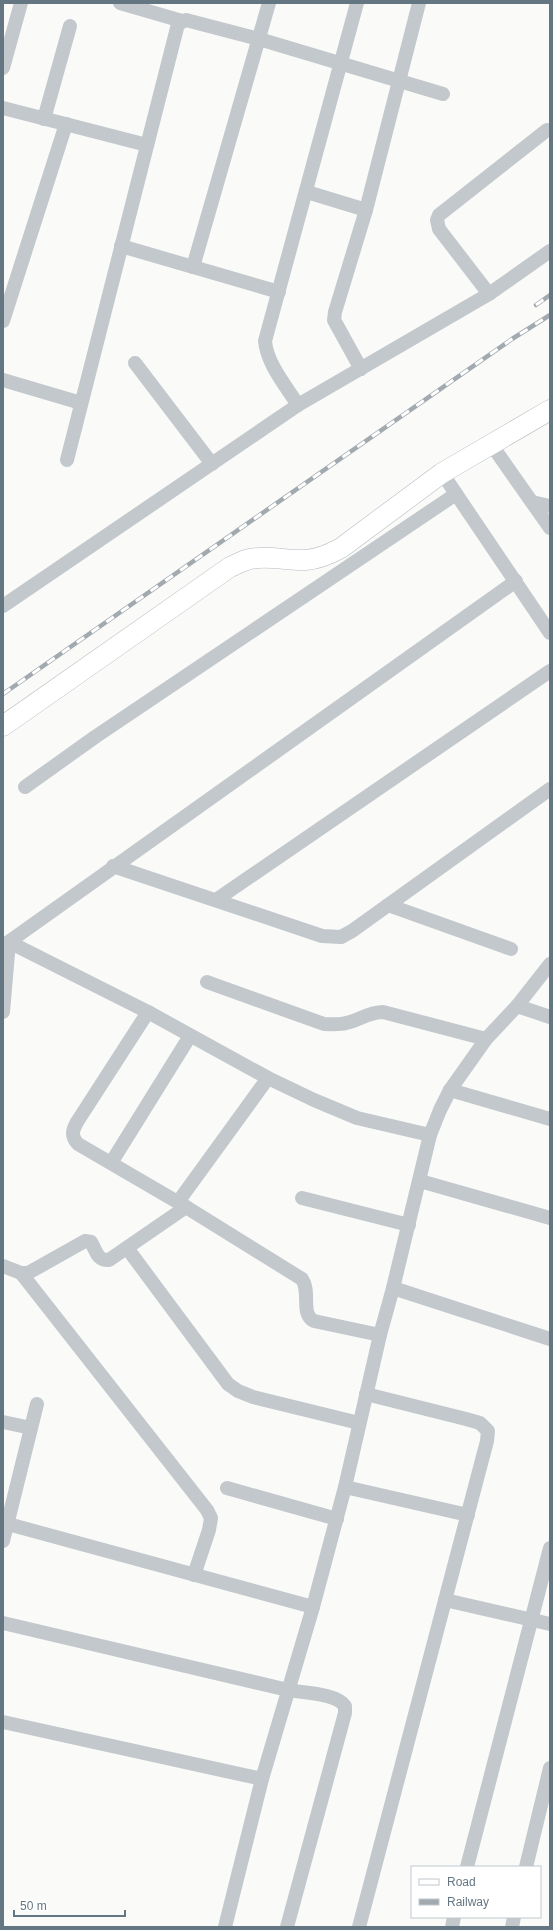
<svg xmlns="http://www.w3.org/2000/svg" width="553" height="1930" font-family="Helvetica,sans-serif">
	<rect width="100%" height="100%" fill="#fafaf8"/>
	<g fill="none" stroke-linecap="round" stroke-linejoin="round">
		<g stroke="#b3babf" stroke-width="21">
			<path id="secondary" d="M3 726 230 567C236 565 243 560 250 559 269 555 287 561 306 560 319 559 330 554 341 548L442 473 550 410"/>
		</g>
		<g stroke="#c3c8cc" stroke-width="14">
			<path d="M120 3 182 21"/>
			<path d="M3 68 21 3"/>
			<path d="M3 108 147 145"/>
			<path d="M44 119 70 26"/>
			<path d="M307 192 366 210"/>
			<path d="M121 246 279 292"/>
			<path d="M193 267 269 3"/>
			<path d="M489 294 439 229 437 220 439 215 547 130"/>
			<path d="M3 321 66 124"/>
			<path d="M135 363 212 464"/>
			<path d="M361 369 334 320 335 312 366 210 419 3"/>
			<path d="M3 380 81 403"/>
			<path d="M298 405C286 386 267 364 265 341L357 3"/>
			<path d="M491 444 550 528"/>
			<path d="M67 460 178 24 186 20 259 39 443 94"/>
			<path d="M442 473 550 633"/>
			<path d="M532 502 550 506"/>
			<path d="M3 606 298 405 489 294 550 251"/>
			<path d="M25 787 95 737 456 494"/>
			<path d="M113 866 322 936 341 937 352 931 550 789"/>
			<path d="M216 900 550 671"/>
			<path d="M388 905 511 949"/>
			<path d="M3 946 516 581"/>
			<path d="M207 982 324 1024C332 1024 339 1025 346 1023 360 1020 369 1012 383 1012L486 1039"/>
			<path d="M517 1006 550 1017"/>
			<path d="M3 1012 9 942 148 1012 268 1078 314 1100 357 1118 430 1135"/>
			<path d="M148 1012 77 1122C72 1131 71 1136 78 1144L186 1207 302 1279C311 1292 300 1314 314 1321L380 1335"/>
			<path d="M450 1090 550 1119"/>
			<path d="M111 1163 190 1036"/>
			<path d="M420 1181 550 1218"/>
			<path d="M302 1198 409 1225"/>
			<path d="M178 1202 268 1078"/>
			<path d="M127 1248 228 1384 238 1391 253 1397 359 1423"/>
			<path d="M3 1266 21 1273H28L85 1241 91 1242C96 1250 97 1261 109 1260L186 1207"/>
			<path d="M21 1273 207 1510 211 1518 209 1530 194 1575"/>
			<path d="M393 1288 550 1339"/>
			<path d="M3 1422 31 1428"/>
			<path d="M345 1487 468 1515"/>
			<path d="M227 1488 337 1519"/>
			<path d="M8 1524 313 1607"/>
			<path d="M3 1541 37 1404"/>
			<path d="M445 1600 550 1624"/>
			<path d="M3 1623 288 1690C303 1693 336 1693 345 1706V1713L287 1927"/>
			<path d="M3 1722 262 1779"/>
			<path d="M467 1867 550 1548"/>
			<path d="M526 1867 550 1768"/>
			<path d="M225 1927 262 1779 313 1607 345 1487 380 1335 393 1288 430 1135 440 1110 450 1090 486 1039 517 1006 550 964"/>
			<path d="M359 1927 487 1441 488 1431 480 1423 466 1419 366 1394"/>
			<path d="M452 1927 454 1917"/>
			<path d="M512 1927 514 1917"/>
		</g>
		<use href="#secondary" stroke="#fff" stroke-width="20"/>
		<g stroke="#a2aab0" stroke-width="4.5">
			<g id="rail">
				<path d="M536 305 550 295"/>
				<path d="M3 694 512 339 550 315"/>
			</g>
		</g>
		<use href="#rail" stroke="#fff" stroke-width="3" stroke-dasharray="9" stroke-linecap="butt"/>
	</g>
	<rect width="553" height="1930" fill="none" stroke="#657683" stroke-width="8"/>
	<rect x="411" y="1866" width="130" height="52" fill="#ffffff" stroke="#c1c8cd"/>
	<rect x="419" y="1879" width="20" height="6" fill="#ffffff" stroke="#c1c8cd"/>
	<text x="447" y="1886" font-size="12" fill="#657683">Road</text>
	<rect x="419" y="1899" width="20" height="6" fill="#a2aab0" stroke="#c1c8cd"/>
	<text x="447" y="1906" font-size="12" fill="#657683">Railway</text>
	<path d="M14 1910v6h111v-6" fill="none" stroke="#657683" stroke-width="2"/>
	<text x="20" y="1910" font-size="12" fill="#657683" stroke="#ffffff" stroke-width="3" paint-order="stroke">50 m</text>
</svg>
